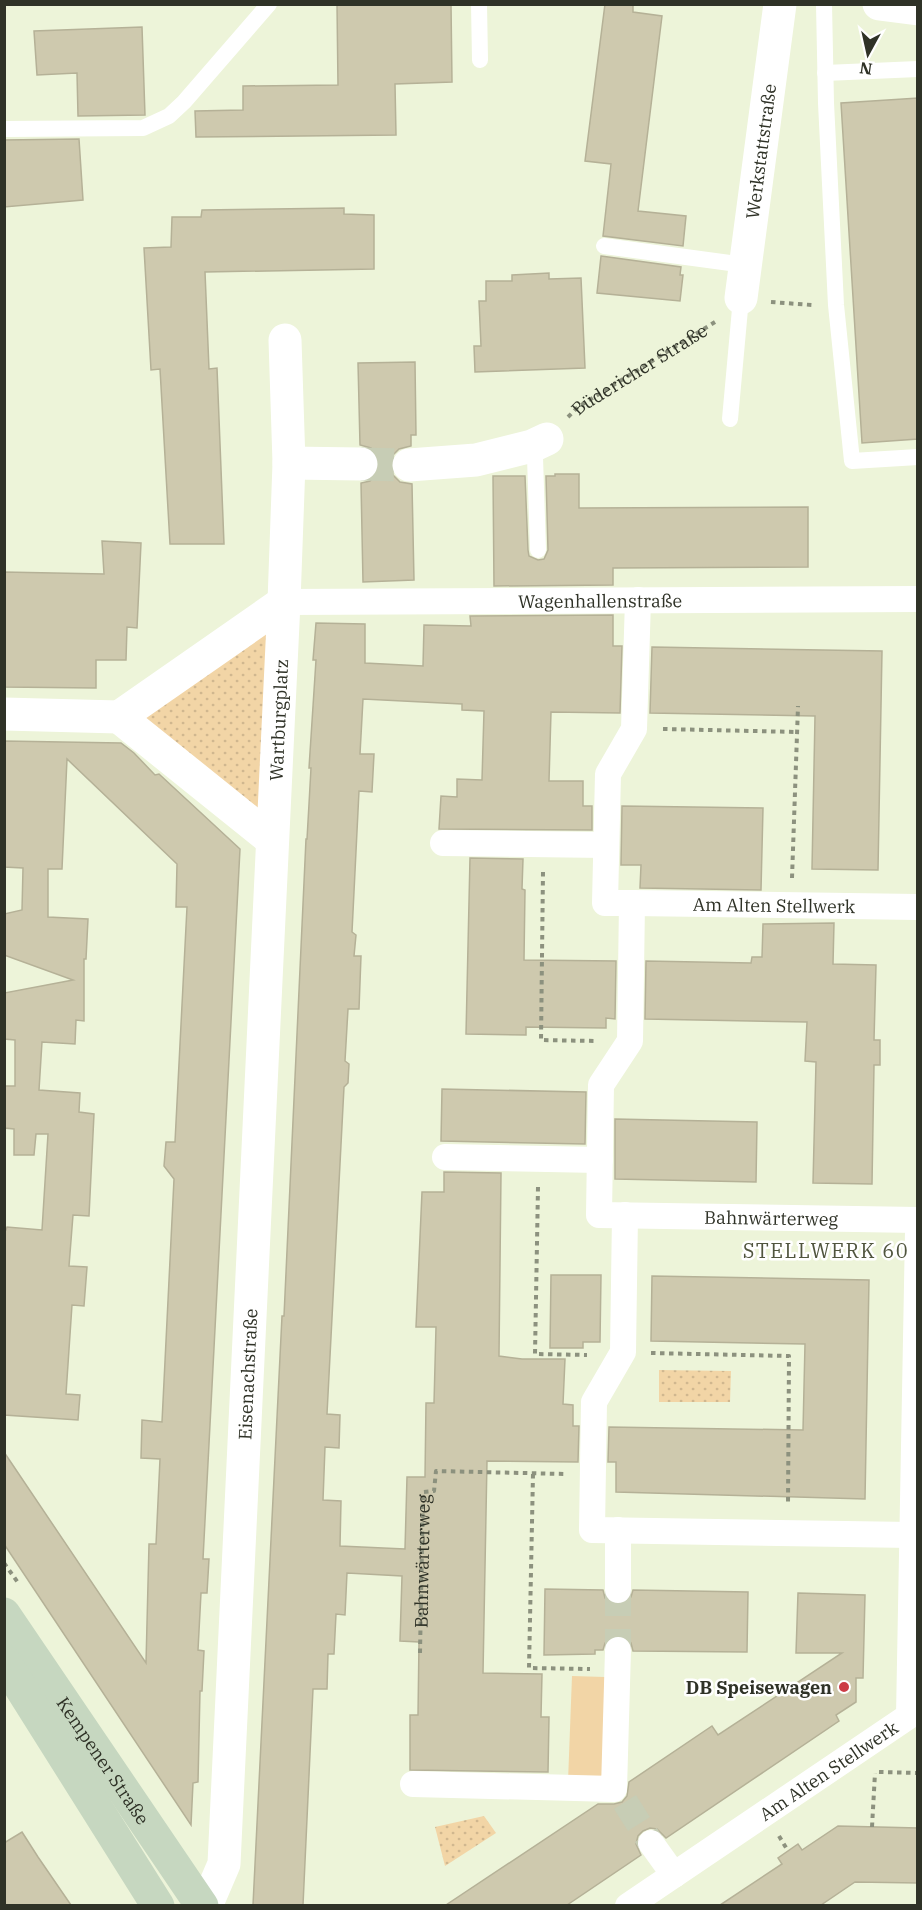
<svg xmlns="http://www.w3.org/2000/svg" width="922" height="1910" font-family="'IBM Plex Serif',serif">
	<defs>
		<pattern id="grass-dots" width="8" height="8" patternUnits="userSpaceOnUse" patternTransform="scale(1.5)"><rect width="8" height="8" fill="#f2d5a6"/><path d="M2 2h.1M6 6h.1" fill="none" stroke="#d0b78f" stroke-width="1.8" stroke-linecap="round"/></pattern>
	</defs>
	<rect width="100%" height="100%" fill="#edf4d9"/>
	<g fill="url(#grass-dots)">
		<path d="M270 629 262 818 140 716Z"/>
		<path d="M659 1370 731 1371 730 1402H659Z"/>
		<path d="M484 1816 496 1833 445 1866 435 1827Z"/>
	</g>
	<path fill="#f2d5a6" d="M572 1676 605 1677 602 1783 568 1782Z"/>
	<g fill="#cec9ae" stroke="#b5b197" stroke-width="1.5">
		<path d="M337 4H451L452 82 395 84 396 135 196 137 195 111 243 110V86L338 85Z"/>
		<path d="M605 4H633V12L662 16 638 211 686 216 683 246 603 236 611 164 585 161Z"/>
		<path d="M142 27 145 115 78 116 77 73 37 75 34 31Z"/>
		<path d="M918 98V439L862 443 841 103Z"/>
		<path d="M79 139 83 200 4 207V140Z"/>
		<path d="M344 208V214L374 215V269L205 272 209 369 217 368 224 544H170L160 369 151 370 144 248 171 247 172 217H201L202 210Z"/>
		<path d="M601 256 681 267 680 275H683L680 301 597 293Z"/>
		<path d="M549 273V279L581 278 585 368 475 372 474 346H481L479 301H486V281H512V275Z"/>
		<path d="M415 362 416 435H411V446L399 449 392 456 390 466 393 475 400 482 412 484 414 580 363 582 361 483 370 481 377 474 380 464 377 454 371 448 360 445 358 363Z"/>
		<path d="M555 474H579V508L808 507V567L613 568V585L494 586 493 476H525L528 550 529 556 538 560 544 559 548 550 546 476H555Z"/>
		<path d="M102 541 141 543 137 628 127 627 126 660H96V688L4 687V572L104 574Z"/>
		<path d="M613 615V646H622L620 713 551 712 549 781H583V806H592V830L439 829 441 796 457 797V779L482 780 484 711 462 710V704L363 699 360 754H374L372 792 359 791 352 932 356 935 354 956H361L359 1009H348L345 1061 349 1064 348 1083 344 1087 327 1414 340 1415 339 1448 325 1447 323 1500 341 1501 340 1546 405 1549 407 1477H425L426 1403H434L436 1327H416L422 1192H444V1172L501 1173 499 1356 522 1359H565L563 1404 573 1405V1426H579L578 1462 487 1461 483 1673 542 1674 541 1717H549L548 1772 410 1770V1715H418L419 1642 400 1641 402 1576 347 1573 345 1615 336 1614 334 1654H328L327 1689H313L303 1905H253L282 1316H284L306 839H307L309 804 311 768H309L316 660H313L316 623 365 624V663L423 666 424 625 471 626 470 616Z"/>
		<path d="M652 647 882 651 878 870 812 869 815 716 650 713Z"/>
		<path d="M4 741 121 743 134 753 155 775 159 774 240 849 203 1559H209L207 1593H201L198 1650 204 1651 202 1691H200L198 1782 193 1783 191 1825 4 1544V1452L146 1663 149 1544H156L160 1459 141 1458 142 1420 162 1422 174 1179 164 1166 166 1142H175L187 907H176L177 864 67 759 62 869H48V917L88 919 86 959H84V1021L76 1020 75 1044 42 1042 39 1090 80 1093 79 1112 94 1114 89 1216 73 1215 69 1266 87 1267 84 1306 72 1305 66 1394 80 1395 78 1420 4 1415V1230H6L7 1227 42 1230 48 1134H36L34 1155H14V1129L4 1128V1086H15V1040L4 1039V993L73 980 4 955V914L22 910 23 868 4 867Z"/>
		<path d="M622 806 763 808 761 890 640 888 641 865H621Z"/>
		<path d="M470 858 523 859 522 889 525 890 524 960 616 961 615 1019 606 1018V1028L526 1027V1035L466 1034Z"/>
		<path d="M834 923 833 964 876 965 874 1040H880V1065H874L872 1184 813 1183 816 1062 805 1061 807 1022 645 1019 646 961 751 963 752 957H762L763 924Z"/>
		<path d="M442 1089 586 1092 585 1144 441 1141Z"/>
		<path d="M615 1119 757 1122 756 1182 615 1179Z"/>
		<path d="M551 1275H601L600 1342H583V1348H550Z"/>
		<path d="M652 1276 869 1280 865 1499 616 1492V1462H608L609 1427 803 1430 805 1344 651 1341Z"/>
		<path d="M545 1589 603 1590 605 1598 611 1603 617 1605 626 1603 631 1597 633 1590 748 1592 747 1652 633 1651 631 1643 626 1638 618 1635 610 1637 605 1643 603 1650H595V1654L544 1655Z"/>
		<path d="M798 1593 865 1595 863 1678H856V1702L836 1715 839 1721 666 1838 657 1829 650 1828 643 1831 638 1836 636 1844 641 1855 567 1905H446L598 1804H614L622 1802 627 1796 629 1782 712 1726 718 1735 842 1653H796Z"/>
		<path d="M838 1826 918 1828V1883L855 1882 821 1905H720L782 1864 778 1858 798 1844 802 1850Z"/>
		<path d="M22 1832 38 1857 71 1905H4V1843Z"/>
	</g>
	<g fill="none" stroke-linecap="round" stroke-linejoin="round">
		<g stroke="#c7cdb5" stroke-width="26" stroke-dasharray="26 13" stroke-linecap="butt">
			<path d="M618 1590V1650"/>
			<path d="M625 1802 651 1843"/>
		</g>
		<path stroke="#c7cdb5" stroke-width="33" stroke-dasharray="33 16" stroke-linecap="butt" d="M361 464 409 465"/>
		<g stroke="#8c917e" stroke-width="4" stroke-dasharray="4.5 4.5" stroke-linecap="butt">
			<path d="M771 302 812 305"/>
			<path id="s1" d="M568 417 578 407 715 322"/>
			<path d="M663 729 797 732"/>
			<path d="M543 872 541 1040 596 1041"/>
			<path d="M792 878 798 706"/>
			<path d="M538 1187 535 1354 587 1355"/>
			<path d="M651 1353 789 1356 788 1504"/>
			<path d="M533 1474 529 1668 590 1669"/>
			<path d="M4 1563 19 1584"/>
			<path id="s2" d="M420 1653 423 1492 434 1491 436 1471 565 1474"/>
			<path d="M879 1772 918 1773"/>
			<path d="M872 1827 875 1773"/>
			<path d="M779 1836 788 1851"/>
		</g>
		<g stroke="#fff" stroke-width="16">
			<path d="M479 4 480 60"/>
			<path d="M824 4 826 103 836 305 852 461 918 457"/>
			<path d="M825 73 918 69"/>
			<path d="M4 129 143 128 169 116 184 102 269 4"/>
			<path d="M604 246 745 265"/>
			<path d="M730 419 741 298"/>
			<path d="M532 446 535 457 538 550"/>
		</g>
		<g stroke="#fff" stroke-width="26">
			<path id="s3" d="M638 600 634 729 608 774 605 903H632L630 1041 601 1085 599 1215 918 1220"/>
			<path id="s4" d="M284 602 918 599"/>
			<path d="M443 843 606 845"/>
			<path id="s5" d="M632 903 918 907"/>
			<path d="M445 1157 600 1160"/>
			<path d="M625 1215 623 1352 594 1402 592 1530 912 1535"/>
			<path d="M618 1590V1530"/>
			<path d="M413 1784 614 1789 618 1650"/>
			<path d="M651 1843 674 1875"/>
			<path id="s6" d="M628 1906 909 1716 918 1231"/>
		</g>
		<g stroke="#fff" stroke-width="33">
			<path d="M879 4 918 9"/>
			<path id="s7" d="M741 298 780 4"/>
			<path d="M289 463 361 464"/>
			<path d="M409 465 476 460 532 446 547 439"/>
			<path d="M4 714 119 717"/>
			<path d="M119 717 284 602"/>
			<path d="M119 717 272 840"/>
			<path id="s8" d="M206 1906 224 1864 284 602 289 463 285 340"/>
		</g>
		<g stroke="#c6d7c0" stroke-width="33">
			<path id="s9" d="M4 1614 202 1906"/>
			<path d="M4 1661 158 1906"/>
		</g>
	</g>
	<circle fill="#cc3c46" stroke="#fff" stroke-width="2" cx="844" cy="1687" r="6"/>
	<g text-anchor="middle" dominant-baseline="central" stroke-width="5" stroke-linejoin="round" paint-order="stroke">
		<g font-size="18" fill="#2f3227" stroke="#fff">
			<text stroke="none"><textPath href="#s7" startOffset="148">Werkstattstraße</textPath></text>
			<text stroke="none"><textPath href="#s1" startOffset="86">Büdericher Straße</textPath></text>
			<text stroke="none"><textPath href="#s4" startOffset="316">Wagenhallenstraße</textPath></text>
			<text stroke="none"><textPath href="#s8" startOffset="1191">Wartburgplatz</textPath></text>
			<text stroke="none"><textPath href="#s5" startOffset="142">Am Alten Stellwerk</textPath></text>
			<text stroke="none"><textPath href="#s3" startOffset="830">Bahnwärterweg</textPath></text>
			<text stroke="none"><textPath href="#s8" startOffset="536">Eisenachstraße</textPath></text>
			<text stroke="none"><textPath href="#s2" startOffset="92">Bahnwärterweg</textPath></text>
			<text stroke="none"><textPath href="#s9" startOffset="177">Kempener Straße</textPath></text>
			<text stroke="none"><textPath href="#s6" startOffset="242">Am Alten Stellwerk</textPath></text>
		</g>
		<g font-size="18" font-weight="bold" fill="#2f3227" stroke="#fff" text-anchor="end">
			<text x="832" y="1687">DB Speisewagen</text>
		</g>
		<g font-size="20" letter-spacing="1.5" fill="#50553e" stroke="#fff">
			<text x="826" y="1250">STELLWERK 60</text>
		</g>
	</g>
	<rect width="922" height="1910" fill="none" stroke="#2f3227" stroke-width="12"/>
	<g transform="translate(868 54) rotate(188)" stroke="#ffffff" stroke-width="4.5" paint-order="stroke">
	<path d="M0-4.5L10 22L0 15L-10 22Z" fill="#2f3227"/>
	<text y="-9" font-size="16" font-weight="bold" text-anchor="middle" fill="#2f3227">N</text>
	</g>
</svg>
